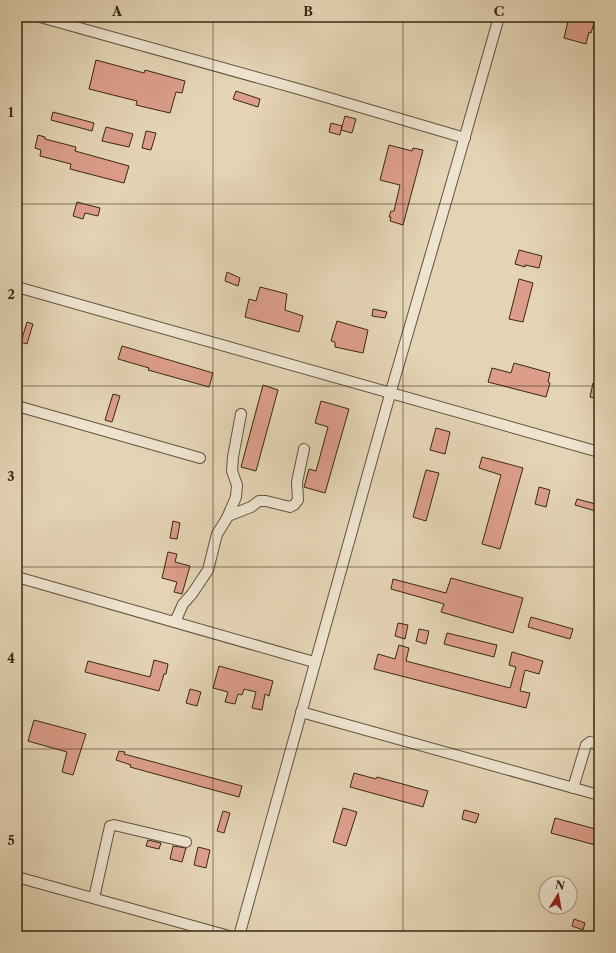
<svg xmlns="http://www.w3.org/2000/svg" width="616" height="953" font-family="'Libre Caslon Text',serif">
	<rect width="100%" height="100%" fill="#e4d4b5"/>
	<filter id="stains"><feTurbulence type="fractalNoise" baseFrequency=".005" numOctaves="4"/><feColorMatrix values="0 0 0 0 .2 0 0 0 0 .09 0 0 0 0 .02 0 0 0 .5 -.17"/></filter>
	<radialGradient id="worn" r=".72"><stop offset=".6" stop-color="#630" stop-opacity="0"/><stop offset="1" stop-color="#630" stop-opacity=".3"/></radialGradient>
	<g fill="#dc9e8b" stroke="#392811">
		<path d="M569 17H583L595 20 591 33 589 32 586 44 564 38Z"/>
		<path d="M96 60 144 73 145 70 185 81 182 93 176 92 170 113 136 105 137 101 89 89Z"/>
		<path d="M236 91 260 99 258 107 233 99Z"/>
		<path d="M53 112 94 123 92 131 51 120Z"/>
		<path d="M345 116 356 119 352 133 341 130Z"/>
		<path d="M331 123 342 126 340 135 329 132Z"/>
		<path d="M106 127 133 134 129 147 102 141Z"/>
		<path d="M146 131 156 133 151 150 142 148Z"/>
		<path d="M38 135 45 137V139L76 147 75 151 129 166 124 183 70 169 71 164 40 156 41 150 35 148Z"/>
		<path d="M389 145 412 151 413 148 423 150 403 225 390 221 391 217H389L391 211H394L400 185 380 180Z"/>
		<path d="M77 202 100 208 98 216 85 213 83 219 73 216Z"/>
		<path d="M519 250 542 256 539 268 525 265V267L515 264Z"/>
		<path d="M227 272 240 278 238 286 225 281Z"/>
		<path d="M519 279 533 283 523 322 509 319Z"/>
		<path d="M260 287 287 294 285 310 303 316 299 332 245 317 249 299 256 301Z"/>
		<path d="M373 309 387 312 385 318 372 316Z"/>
		<path d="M337 321 368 330 363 353 335 347V342L331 341Z"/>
		<path d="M27 322 33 324 27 344 21 342Z"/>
		<path d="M122 346 213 373 209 387 148 370 149 368 118 359Z"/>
		<path d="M514 363 550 373 548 382 550 383 546 397 488 382 492 368 511 373Z"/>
		<path d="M593 383 599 385V399L590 397Z"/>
		<path d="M263 385 278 390 256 471 241 467Z"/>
		<path d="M113 394 120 396 112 422 105 420Z"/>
		<path d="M321 401 349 409 325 493 304 487 309 469 316 471 328 427 315 423Z"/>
		<path d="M436 428 450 432 445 454 430 450Z"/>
		<path d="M482 457 523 468 500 549 482 544 501 475 479 468Z"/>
		<path d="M426 470 439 473 426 521 413 517Z"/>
		<path d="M539 487 550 490 546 507 535 504Z"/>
		<path d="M577 499 599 505V512L575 505Z"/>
		<path d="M173 521 180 523 177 539 170 538Z"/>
		<path d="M168 552 177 554 175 562 190 566 182 594 174 592 177 582 162 578Z"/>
		<path d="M451 578 523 598 513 633 441 612 444 604 391 589 393 579 446 593Z"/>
		<path d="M531 617 573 629 570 639 528 627Z"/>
		<path d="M398 623 408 625 405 639 395 636Z"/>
		<path d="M419 629 429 631 426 644 416 641Z"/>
		<path d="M447 633 497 645 494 657 444 644Z"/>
		<path d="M399 645 409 648 406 661 510 688 516 667 509 665 512 652 543 661 539 674 525 670 520 691 530 693 526 708 374 669 378 654 395 659Z"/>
		<path d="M154 660 168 664 166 674H164L159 691 85 672 88 661 150 677Z"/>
		<path d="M219 666 273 681 269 696 265 694 262 710 252 708 256 692 244 689 242 695 238 694 235 704 225 702 228 692 213 688Z"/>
		<path d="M190 689 201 692 197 706 186 703Z"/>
		<path d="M34 720 86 734 73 775 62 772 67 752 28 741Z"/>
		<path d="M119 751 125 752 124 754 242 786 239 797 130 767 131 765 116 760Z"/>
		<path d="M354 773 376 779 377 777 428 791 423 807 350 787Z"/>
		<path d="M343 808 357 812 346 846 333 842Z"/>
		<path d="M464 810 479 814 476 823 462 819Z"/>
		<path d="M223 811 230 813 224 833 217 831Z"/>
		<path d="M555 818 599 830V846L551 833Z"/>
		<path d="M148 840 161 843 159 849 146 846Z"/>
		<path d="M173 846 186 848 182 862 170 859Z"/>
		<path d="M198 847 210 850 206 868 194 865Z"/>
		<path d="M574 919 585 923 583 930 572 926Z"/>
	</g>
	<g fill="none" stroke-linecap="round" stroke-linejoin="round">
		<g stroke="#64533a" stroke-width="12">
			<g id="minor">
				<path d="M40 17 302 90 465 138"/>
				<path d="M17 287 599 452"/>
				<path d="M17 406 200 458"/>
				<path d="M228 516 251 507 259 501H266L290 507 294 505 298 500 297 482 304 449"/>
				<path d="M17 577 314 662"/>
				<path d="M175 622 183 604 192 594 208 570 217 534 227 518 236 497 237 485 232 471 233 457 241 414"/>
				<path d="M301 712 599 795"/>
				<path d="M573 788 586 745 590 742 599 744"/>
				<path d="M17 877 229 936"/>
				<path d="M94 898 110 826 114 825 186 842"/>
				<path d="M239 936C289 754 339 572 391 391 427 266 464 142 499 17"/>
			</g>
		</g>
		<use href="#minor" stroke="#ede3cf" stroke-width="10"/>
		<g stroke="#392811" stroke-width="4">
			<path id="rail" d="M17 32H18"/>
		</g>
		<use href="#rail" stroke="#ede3cf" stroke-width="2.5" stroke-dasharray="8" stroke-linecap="butt"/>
	</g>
	<path fill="none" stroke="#392811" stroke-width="1" stroke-opacity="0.55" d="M213 17V936M403 17V936M17 204H599M17 386H599M17 567H599M17 749H599"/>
	<rect width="616" height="953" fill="none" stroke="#e4d4b5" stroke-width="44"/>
	<g transform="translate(558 895) rotate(11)"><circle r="19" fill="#ede3cf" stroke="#a59883"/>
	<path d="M0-3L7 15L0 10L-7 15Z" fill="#8f2418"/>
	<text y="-6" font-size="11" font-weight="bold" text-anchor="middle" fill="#392811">N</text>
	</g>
	<rect x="22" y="22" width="572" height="909" fill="none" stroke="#392811" stroke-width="1.5"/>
	<g font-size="13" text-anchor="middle" font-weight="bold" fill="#392811">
		<text x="117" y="16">A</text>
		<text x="308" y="16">B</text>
		<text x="499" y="16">C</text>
		<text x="11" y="117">1</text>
		<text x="11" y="299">2</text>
		<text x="11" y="481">3</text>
		<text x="11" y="663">4</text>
		<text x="11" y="845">5</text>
	</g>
	<rect width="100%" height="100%" filter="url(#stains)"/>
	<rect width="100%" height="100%" fill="url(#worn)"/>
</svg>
